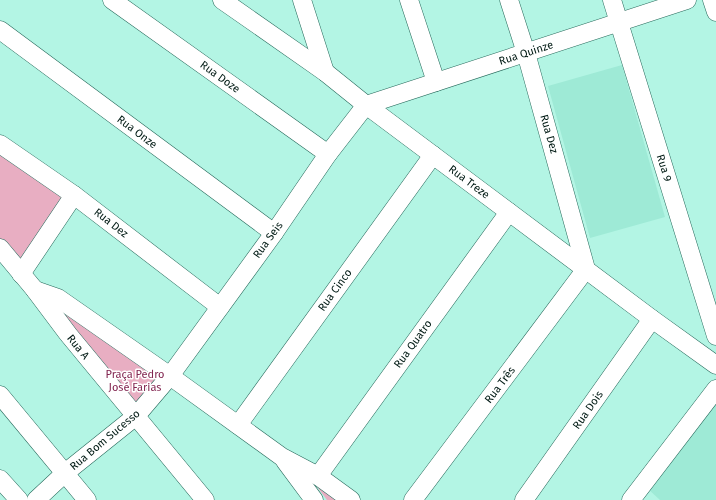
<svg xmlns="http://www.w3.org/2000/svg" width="716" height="500" font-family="'Fira Sans',sans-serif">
	<rect width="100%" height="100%" fill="#b3f5e4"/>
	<g fill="#9eead6">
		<path d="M622 65 665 217 590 238 548 86Z"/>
		<path d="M716 396V500H660L647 488Z"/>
	</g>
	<g fill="#e8aec2">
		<path d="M0 151 65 196 20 263 0 239Z"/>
		<path d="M49 298 162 377 134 408Z"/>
		<path d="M309 476 342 500H327Z"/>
	</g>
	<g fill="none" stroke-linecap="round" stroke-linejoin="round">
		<g stroke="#27695b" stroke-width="19">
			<g id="minor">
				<path d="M112 0 328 154"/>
				<path d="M222 0 325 72 366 105 652 319 716 365"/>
				<path d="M302 0 325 72"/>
				<path d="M409 0 436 82"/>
				<path d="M612 0 716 336"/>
				<path d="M712 0 716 12"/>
				<path d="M0 30 274 233"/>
				<path d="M0 144 74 195 220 307"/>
				<path d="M0 248 35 290 68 334 205 500"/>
				<path d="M21 274 74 195"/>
				<path d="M35 290 58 298 170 376 282 457 318 476 351 500"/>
				<path d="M0 395 87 500"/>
				<path d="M238 425 433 155"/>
				<path d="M285 461 314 500"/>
				<path d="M318 476 509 212"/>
				<path d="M0 479 19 500"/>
				<path d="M36 500 65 473 136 416 170 376 274 233 328 154 366 105 687 0"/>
				<path d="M413 500 586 269 526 53 509 0"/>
				<path d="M524 500 652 319"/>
				<path d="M631 500 716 389"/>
			</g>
		</g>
		<use href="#minor" stroke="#fff" stroke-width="18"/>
	</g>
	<g text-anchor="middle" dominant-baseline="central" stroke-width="3" stroke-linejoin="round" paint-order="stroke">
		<g font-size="11" fill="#001a14" stroke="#fff">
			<text transform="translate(526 53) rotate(-18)">Rua Quinze</text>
			<text transform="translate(220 77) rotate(36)">Rua Doze</text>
			<text transform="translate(137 132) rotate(37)">Rua Onze</text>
			<text transform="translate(549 134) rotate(74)">Rua Dez</text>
			<text transform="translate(664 168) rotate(73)">Rua 9</text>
			<text transform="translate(469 182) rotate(37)">Rua Treze</text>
			<text transform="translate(111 223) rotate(38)">Rua Dez</text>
			<text transform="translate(268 240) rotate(-54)">Rua Seis</text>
			<text transform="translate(335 290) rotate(-54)">Rua Cinco</text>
			<text transform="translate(413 344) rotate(-54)">Rua Quatro</text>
			<text transform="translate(78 347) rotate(51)">Rua A</text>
			<text transform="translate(500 385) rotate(-53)">Rua Três</text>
			<text transform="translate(588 410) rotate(-55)">Rua Dois</text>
			<text transform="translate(105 440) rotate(-40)">Rua Bom Sucesso</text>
		</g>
		<g font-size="11" fill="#81244f" stroke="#fff">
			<text x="135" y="374">Praça Pedro<tspan x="135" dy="13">José Farias</tspan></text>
		</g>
	</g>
</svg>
